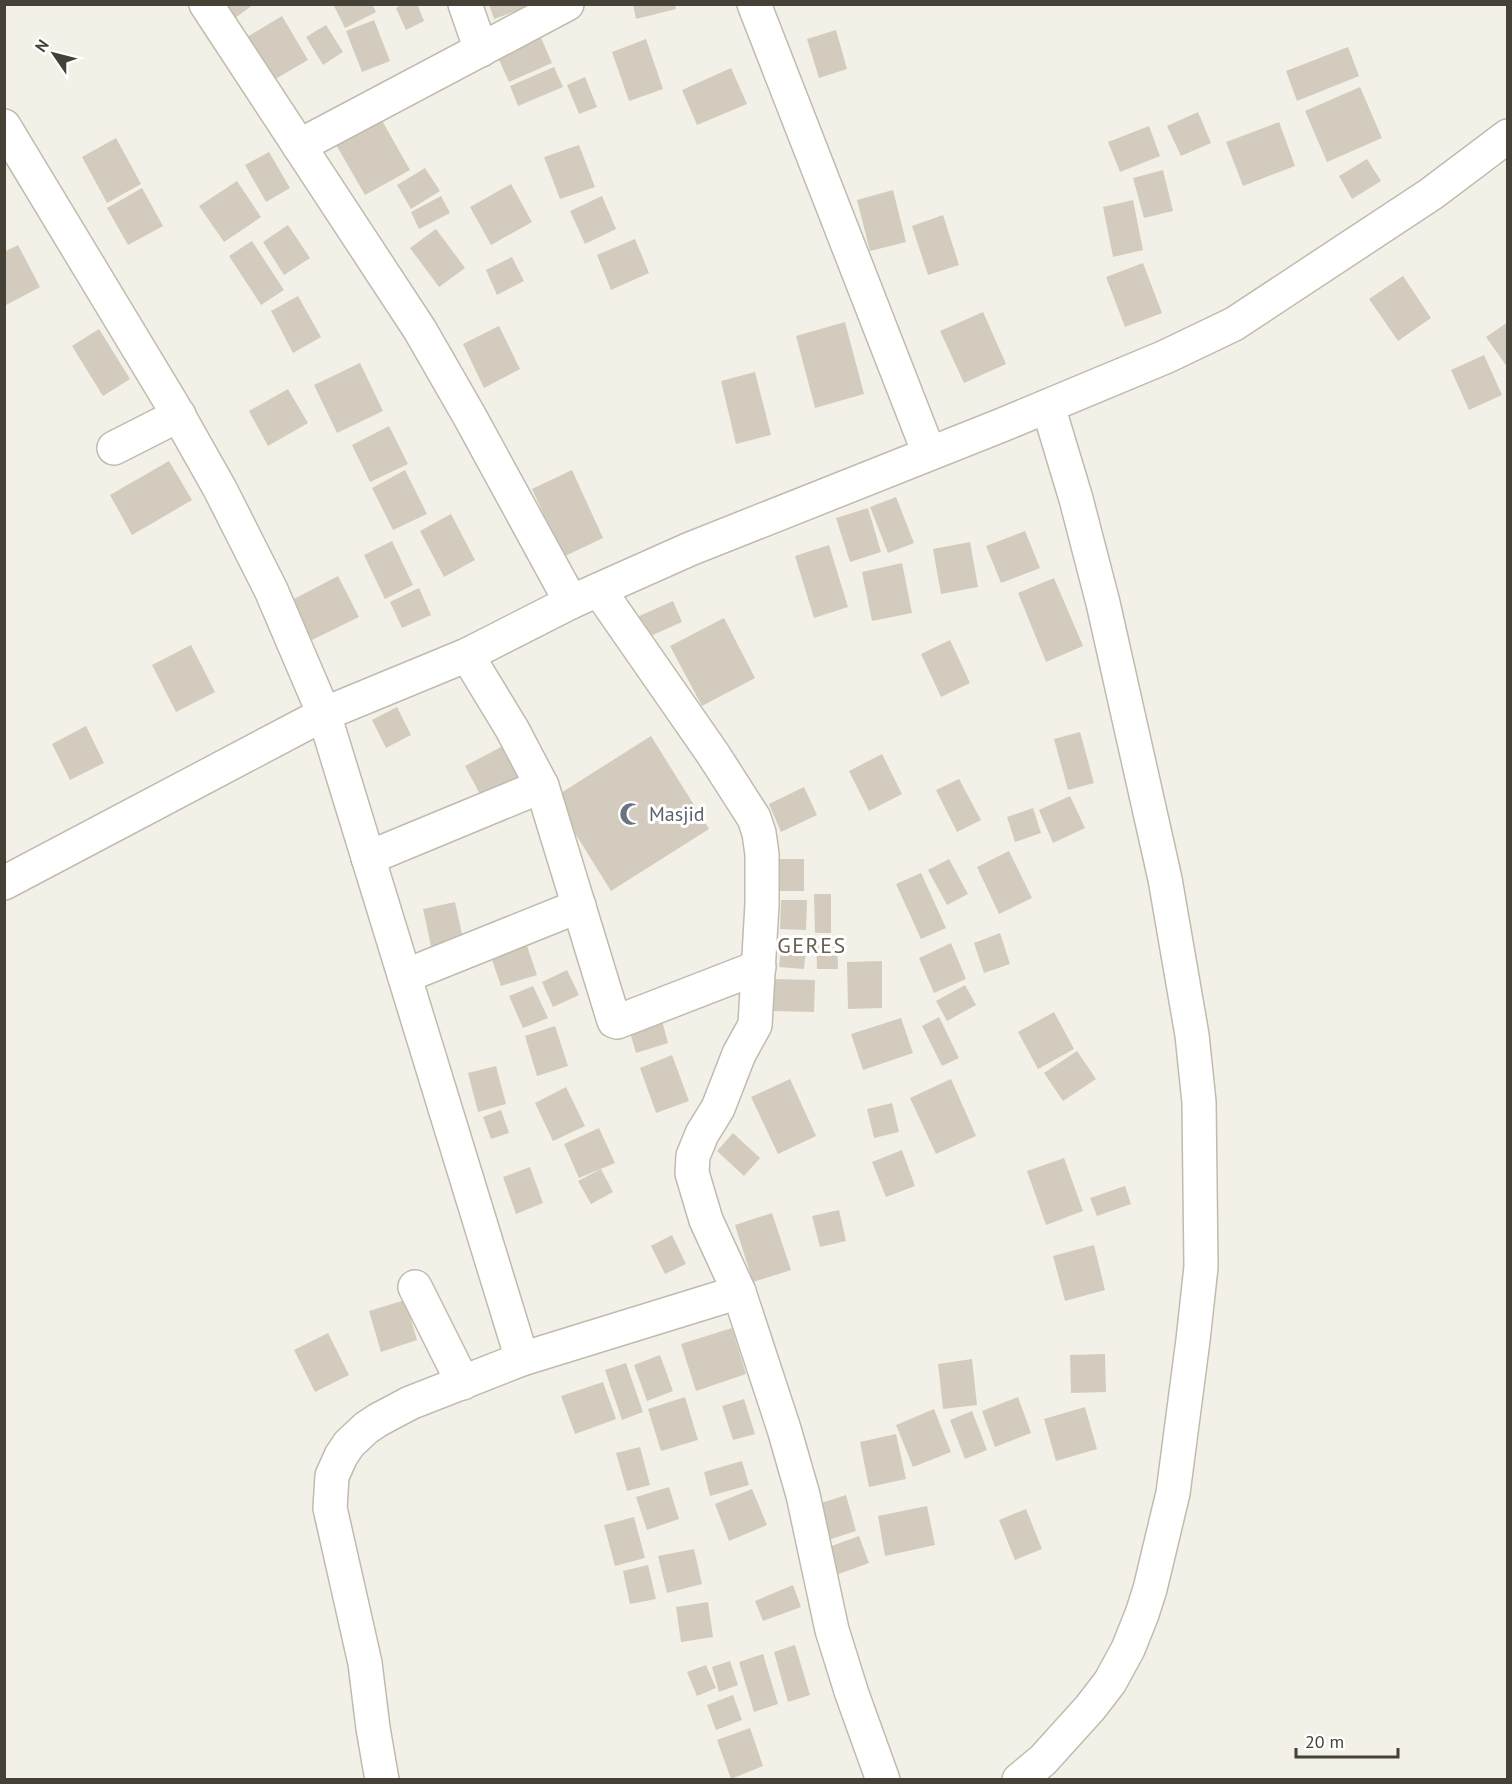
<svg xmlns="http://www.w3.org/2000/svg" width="1512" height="1784" font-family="'PT Sans',sans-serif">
	<rect width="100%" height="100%" fill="#f3f0e8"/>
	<g fill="#d3ccbe">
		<path d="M219 4H254L231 21Z"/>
		<path d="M333 4H372L376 12 345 28Z"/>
		<path d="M403 4H417L424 21 406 30 396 8Z"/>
		<path d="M489 4H533V5L494 19Z"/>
		<path d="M633 4H675L676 9 636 19Z"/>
		<path d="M282 16 308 60 272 81 247 37Z"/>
		<path d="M374 20 390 61 362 72 346 31Z"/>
		<path d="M326 25 343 52 323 65 306 37Z"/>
		<path d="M836 30 847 69 819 78 807 39Z"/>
		<path d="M538 31 552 63 509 82 495 51Z"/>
		<path d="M646 39 663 89 629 101 612 52Z"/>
		<path d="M1348 47 1359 76 1297 101 1286 71Z"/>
		<path d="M554 67 563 87 518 106 510 86Z"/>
		<path d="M731 68 747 104 697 125 682 90Z"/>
		<path d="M585 77 597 107 579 114 567 85Z"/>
		<path d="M1360 87 1382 138 1327 162 1305 111Z"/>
		<path d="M376 110 410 170 365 195 331 136Z"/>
		<path d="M1198 112 1211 143 1181 156 1167 126Z"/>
		<path d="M1279 122 1295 166 1243 186 1226 142Z"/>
		<path d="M1149 126 1160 156 1120 172 1108 142Z"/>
		<path d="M116 138 141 184 107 203 82 157Z"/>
		<path d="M579 145 595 187 560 199 544 157Z"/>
		<path d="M269 152 290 188 266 202 245 165Z"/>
		<path d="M1367 159 1381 181 1352 199 1339 176Z"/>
		<path d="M425 168 440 191 411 209 397 185Z"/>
		<path d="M1163 170 1173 211 1144 218 1133 178Z"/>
		<path d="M237 181 261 217 224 242 199 206Z"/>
		<path d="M511 184 532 222 491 245 470 207Z"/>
		<path d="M142 188 163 226 128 245 107 208Z"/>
		<path d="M893 190 906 242 870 251 857 200Z"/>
		<path d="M441 196 450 213 419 229 411 212Z"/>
		<path d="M602 196 616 229 585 244 570 211Z"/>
		<path d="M1133 200 1143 250 1113 257 1103 207Z"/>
		<path d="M943 215 959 265 928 275 912 226Z"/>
		<path d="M288 225 310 258 284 275 263 242Z"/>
		<path d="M436 229 465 268 439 287 410 248Z"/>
		<path d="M635 239 649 273 611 290 597 255Z"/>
		<path d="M252 241 284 290 261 305 229 256Z"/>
		<path d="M18 245 40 287 6 305 4 252Z"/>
		<path d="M512 257 524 281 497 295 486 270Z"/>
		<path d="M1143 263 1162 313 1125 327 1106 277Z"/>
		<path d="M1403 276 1431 318 1398 341 1369 299Z"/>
		<path d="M298 296 321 337 293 353 271 311Z"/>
		<path d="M983 312 1006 364 964 383 940 331Z"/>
		<path d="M845 322 864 394 815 408 796 336Z"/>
		<path d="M1508 322V368L1486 337Z"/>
		<path d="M499 326 520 369 484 388 463 344Z"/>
		<path d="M99 329 130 379 103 396 72 346Z"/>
		<path d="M1484 355 1502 395 1469 410 1451 370Z"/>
		<path d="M360 363 383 411 337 433 314 385Z"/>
		<path d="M755 372 771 435 736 444 721 381Z"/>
		<path d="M288 389 308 423 268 446 249 411Z"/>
		<path d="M389 426 408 464 370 482 352 445Z"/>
		<path d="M169 461 192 500 132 535 110 495Z"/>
		<path d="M405 470 427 514 393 530 372 488Z"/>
		<path d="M572 470 603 538 563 557 532 489Z"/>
		<path d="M896 497 914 543 888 553 870 507Z"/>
		<path d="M868 508 881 552 850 562 836 518Z"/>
		<path d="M451 514 475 560 444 577 420 531Z"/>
		<path d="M1025 531 1040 568 1001 583 986 546Z"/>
		<path d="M392 541 413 585 385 599 364 555Z"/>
		<path d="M970 542 978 587 941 594 933 549Z"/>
		<path d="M829 545 848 607 814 618 795 556Z"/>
		<path d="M902 563 912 613 872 621 862 572Z"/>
		<path d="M338 576 359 617 312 640 292 600Z"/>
		<path d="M1054 578 1083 646 1046 662 1018 593Z"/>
		<path d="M419 588 431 615 402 628 390 602Z"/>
		<path d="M673 601 682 622 646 638 637 617Z"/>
		<path d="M724 618 755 678 702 706 670 646Z"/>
		<path d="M950 640 970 683 941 697 921 654Z"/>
		<path d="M191 645 215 692 176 712 152 665Z"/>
		<path d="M397 707 411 735 386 748 372 720Z"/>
		<path d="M86 726 104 763 70 780 52 744Z"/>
		<path d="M1080 732 1094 783 1068 790 1054 739Z"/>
		<path d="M651 736 709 829 611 891 553 798Z"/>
		<path d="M503 746 521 781 483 800 465 766Z"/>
		<path d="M882 754 902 794 869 811 849 771Z"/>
		<path d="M959 779 981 820 957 832 936 790Z"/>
		<path d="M804 787 817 815 781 832 769 804Z"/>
		<path d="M1070 796 1085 828 1053 843 1039 810Z"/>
		<path d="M1033 808 1041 833 1015 842 1007 817Z"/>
		<path d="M1009 851 1032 898 999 914 977 867Z"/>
		<rect x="775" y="859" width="29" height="32"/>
		<path d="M949 859 968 894 947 905 928 870Z"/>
		<path d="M921 873 946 928 921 939 896 884Z"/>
		<path d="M814 894H831V933H815Z"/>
		<path d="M781 900H807L806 930 780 929Z"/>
		<path d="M455 902 465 948 433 955 423 909Z"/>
		<path d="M1000 933 1010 964 984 973 974 943Z"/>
		<path d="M782 937 807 939 804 969 779 967Z"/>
		<path d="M837 938 838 969H817L816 939Z"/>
		<path d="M525 940 537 975 501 986 489 951Z"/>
		<path d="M951 943 966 979 934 993 919 958Z"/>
		<path d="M882 961V1008L848 1009 847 962Z"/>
		<path d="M567 970 579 995 553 1007 542 982Z"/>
		<path d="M774 979 815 980 814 1012 773 1011Z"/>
		<path d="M965 985 976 1005 947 1021 936 1001Z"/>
		<path d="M533 986 548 1018 523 1028 509 996Z"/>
		<path d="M1054 1012 1074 1049 1038 1069 1018 1032Z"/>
		<path d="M660 1013 668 1043 636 1053 627 1022Z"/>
		<path d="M939 1017 959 1058 942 1066 922 1026Z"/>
		<path d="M901 1018 913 1053 863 1070 851 1034Z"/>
		<path d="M555 1026 568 1066 537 1076 525 1036Z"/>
		<path d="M1077 1051 1096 1079 1063 1101 1044 1073Z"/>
		<path d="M672 1055 689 1101 656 1113 640 1068Z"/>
		<path d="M496 1066 506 1104 478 1112 468 1073Z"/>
		<path d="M790 1079 816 1136 778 1154 751 1097Z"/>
		<path d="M951 1079 976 1136 936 1154 910 1098Z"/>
		<path d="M566 1087 585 1126 553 1141 535 1103Z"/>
		<path d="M892 1103 899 1132 874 1138 867 1109Z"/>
		<path d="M501 1110 509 1133 491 1139 483 1117Z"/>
		<path d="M599 1128 615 1163 579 1178 564 1144Z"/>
		<path d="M733 1133 760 1158 744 1176 717 1151Z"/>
		<path d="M902 1150 915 1186 886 1197 872 1162Z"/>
		<path d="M1064 1158 1083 1211 1046 1225 1027 1171Z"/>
		<path d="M530 1167 543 1203 516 1214 503 1177Z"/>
		<path d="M601 1169 613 1192 591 1204 578 1181Z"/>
		<path d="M1125 1186 1131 1204 1097 1216 1090 1198Z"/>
		<path d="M839 1210 846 1241 820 1247 812 1216Z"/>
		<path d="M772 1213 791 1270 753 1282 735 1225Z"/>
		<path d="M672 1235 686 1264 665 1274 651 1246Z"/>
		<path d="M1094 1245 1105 1290 1065 1301 1053 1256Z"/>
		<path d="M405 1300 417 1340 381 1352 369 1311Z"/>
		<path d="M732 1328 746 1374 696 1391 681 1344Z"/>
		<path d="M328 1333 349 1375 315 1392 294 1350Z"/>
		<path d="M1105 1354 1106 1392 1071 1393 1070 1355Z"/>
		<path d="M660 1355 673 1391 647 1401 634 1365Z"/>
		<path d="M972 1359 977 1405 943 1409 938 1364Z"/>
		<path d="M626 1363 643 1412 622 1420 605 1370Z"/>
		<path d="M603 1382 616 1419 575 1434 561 1396Z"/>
		<path d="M685 1397 698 1440 661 1451 648 1409Z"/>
		<path d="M1018 1397 1031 1433 995 1447 982 1411Z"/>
		<path d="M744 1399 755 1434 733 1440 722 1406Z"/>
		<path d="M1085 1407 1097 1449 1056 1461 1044 1419Z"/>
		<path d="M934 1409 951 1452 913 1467 896 1425Z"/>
		<path d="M972 1411 987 1450 965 1459 950 1420Z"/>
		<path d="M896 1434 906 1479 869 1487 860 1442Z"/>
		<path d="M640 1447 650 1485 627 1491 616 1453Z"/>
		<path d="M742 1461 749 1485 710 1496 704 1472Z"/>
		<path d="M669 1487 679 1519 647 1530 636 1497Z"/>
		<path d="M752 1489 767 1525 729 1541 715 1504Z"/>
		<path d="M846 1495 856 1531 822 1542 812 1506Z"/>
		<path d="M927 1506 935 1545 885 1556 878 1516Z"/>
		<path d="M1026 1509 1042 1549 1015 1560 999 1520Z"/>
		<path d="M634 1517 645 1558 615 1566 604 1525Z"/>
		<path d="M859 1536 869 1563 836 1575 826 1548Z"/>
		<path d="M694 1549 702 1584 667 1593 658 1556Z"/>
		<path d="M648 1565 656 1599 630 1604 623 1571Z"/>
		<path d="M793 1585 801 1607 763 1621 755 1601Z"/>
		<path d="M708 1602 713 1637 681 1642 676 1607Z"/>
		<path d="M795 1645 810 1695 788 1702 774 1652Z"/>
		<path d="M763 1654 778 1704 754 1712 739 1662Z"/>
		<path d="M730 1661 738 1685 719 1692 712 1667Z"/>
		<path d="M706 1665 716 1688 697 1696 687 1672Z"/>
		<path d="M733 1695 742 1720 716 1730 707 1705Z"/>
		<path d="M750 1728 763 1766 731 1779 717 1740Z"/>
	</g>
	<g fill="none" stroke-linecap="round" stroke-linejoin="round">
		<g stroke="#c0bbae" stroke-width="36">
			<g id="minor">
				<path d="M206 4 420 330 470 417 571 602"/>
				<path d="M465 4 481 50"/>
				<path d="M754 4 929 453"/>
				<path d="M4 126 172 404 220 489 271 590 324 714 522 1359 410 1403 378 1420 366 1428 349 1444 341 1456 332 1476 330 1508 365 1663 373 1728 382 1780"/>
				<path d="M299 146 567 4"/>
				<path d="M114 448 179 415"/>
				<path d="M599 590 713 754 754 818 759 833 762 854V904L755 1025 739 1054 718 1108 702 1134 693 1156 692 1173 706 1220 739 1292 784 1429 803 1495 832 1630 852 1694 883 1780"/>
				<path d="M467 655 512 729 542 786 614 1021 617 1022 759 967"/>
				<path d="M368 858 542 786"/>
				<path d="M4 883 324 714 467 655 571 602 690 549 1002 425 1165 357 1234 324 1431 194 1508 136"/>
				<path d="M405 976 579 906"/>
				<path d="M415 1287 463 1383"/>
				<path d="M522 1359 739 1292"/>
				<path d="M1019 1780 1043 1760 1090 1708 1110 1682 1128 1649 1142 1614 1150 1589 1173 1493 1193 1340 1201 1267 1199 1102 1192 1035 1165 879 1103 603 1076 499 1048 406"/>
			</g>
		</g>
		<use href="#minor" stroke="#fff" stroke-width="33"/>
	</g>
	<defs>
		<g id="mosque-bare" transform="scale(1.8)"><path d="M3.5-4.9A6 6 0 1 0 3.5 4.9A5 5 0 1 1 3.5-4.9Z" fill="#6b7280" stroke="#fff" stroke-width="2.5" paint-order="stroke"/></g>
	</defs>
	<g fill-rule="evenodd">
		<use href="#mosque-bare" x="631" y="814"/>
	</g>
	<g text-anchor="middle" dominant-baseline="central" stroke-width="6" stroke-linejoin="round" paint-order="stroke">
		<g font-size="20" fill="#5b616d" stroke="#fff" text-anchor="start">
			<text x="649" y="814">Masjid</text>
		</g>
		<g font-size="22" letter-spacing="1.5" fill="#675f4f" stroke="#fff">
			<text x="812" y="945">GERES</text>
		</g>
	</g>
	<rect width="1512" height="1784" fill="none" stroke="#454137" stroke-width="12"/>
	<g transform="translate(54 54) rotate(305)" stroke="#ffffff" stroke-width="4.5" paint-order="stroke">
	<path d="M0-4.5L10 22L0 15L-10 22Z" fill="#454137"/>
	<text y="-9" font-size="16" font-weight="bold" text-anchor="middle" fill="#454137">N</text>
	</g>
	<path d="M1296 1748v9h102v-9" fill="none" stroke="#454137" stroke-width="3"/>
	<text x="1305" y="1748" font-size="18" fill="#454137" stroke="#ffffff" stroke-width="4.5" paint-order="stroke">20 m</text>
</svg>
